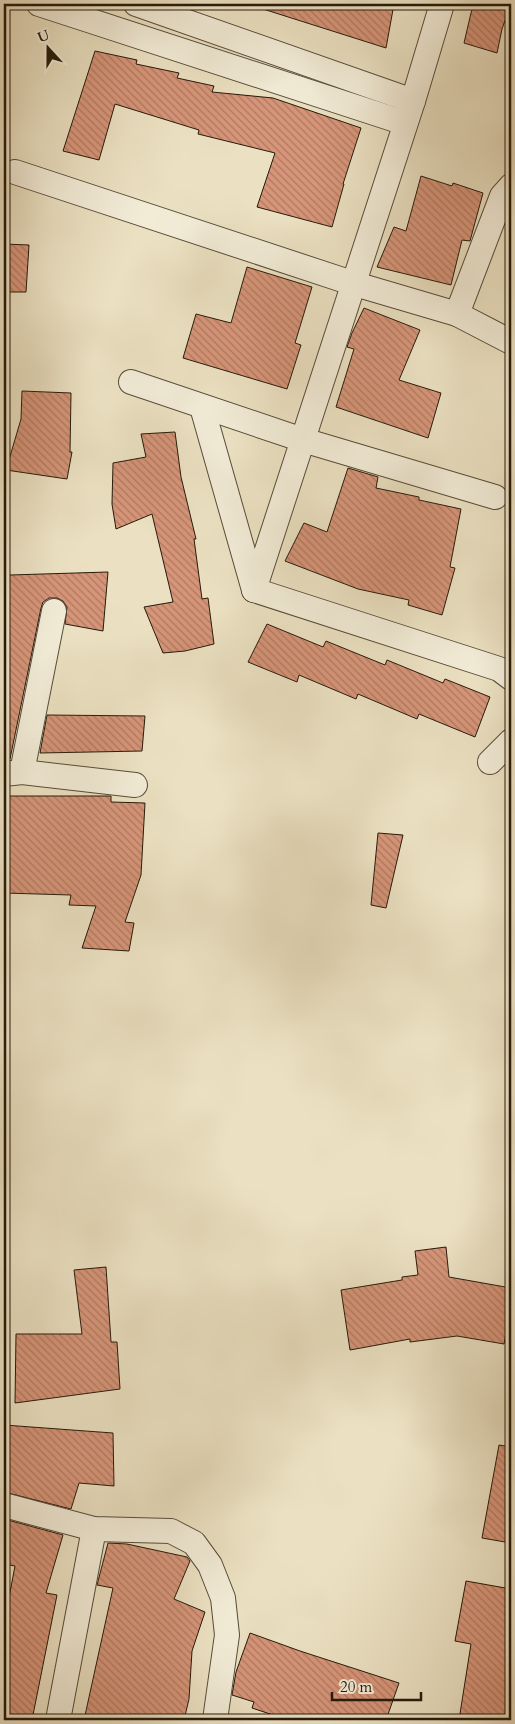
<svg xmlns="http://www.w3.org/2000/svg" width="515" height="1724" font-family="Cardo,serif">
	<defs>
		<pattern id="building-back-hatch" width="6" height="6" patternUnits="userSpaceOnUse" patternTransform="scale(1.25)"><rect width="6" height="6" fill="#d79579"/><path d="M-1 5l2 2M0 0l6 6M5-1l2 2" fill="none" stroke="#ae7961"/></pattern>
	</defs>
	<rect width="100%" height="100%" fill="#ebe1c2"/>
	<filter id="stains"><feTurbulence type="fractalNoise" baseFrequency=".004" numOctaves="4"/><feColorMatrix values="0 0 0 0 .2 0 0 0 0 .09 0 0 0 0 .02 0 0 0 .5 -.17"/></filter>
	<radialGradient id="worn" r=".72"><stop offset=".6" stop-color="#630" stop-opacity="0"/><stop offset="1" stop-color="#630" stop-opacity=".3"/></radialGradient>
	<g fill="url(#building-back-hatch)" stroke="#261a0b">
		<path d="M264 4H394L386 48 263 9Z"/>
		<path d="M474 4H511L502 29 497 53 464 43 471 13Z"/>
		<path d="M95 51 137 60 136 64 179 73 177 78 214 86 212 92 273 98 361 128 343 184H344L332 227 257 207 275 153 198 134 199 130 115 104 99 160 63 151Z"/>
		<path d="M421 176 452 186 453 183 483 193 470 241 462 240 451 285 377 267 394 227 406 231Z"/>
		<path d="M4 244 29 245 26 292H4Z"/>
		<path d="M247 267 312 287 295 343 301 345 287 389 183 358 196 314 231 323Z"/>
		<path d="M364 308 420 330 399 380 441 393 428 438 336 407 354 349 347 347 352 333Z"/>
		<path d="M22 391 71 393 70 452H72L67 479 6 470 21 419Z"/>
		<path d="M175 432 181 477 196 539H194L202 599 208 598 214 644 185 651 163 653 144 607 173 602 152 514 116 529 112 504 113 463 146 457 141 434Z"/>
		<path d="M348 468 378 477 376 488 419 497V500L461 509 450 567 455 568 442 615 408 605 409 600 358 589 285 561 304 523 327 532Z"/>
		<path d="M108 572 103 631 65 624 67 607 63 601 57 598H49L43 602 41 608 10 759H4V593L10 575Z"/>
		<path d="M267 624 323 647 326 641 385 665 387 660 443 683 445 679 490 697 475 737 419 714 417 719 358 694 356 699 299 675 297 682 248 662Z"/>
		<path d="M47 715 145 716 142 751 40 753Z"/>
		<path d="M7 796H111V802L145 803 141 875 125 922 134 923 129 951 82 948 96 906 69 905 71 895 4 893V802H6Z"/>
		<path d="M378 833 403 835 386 908 371 905Z"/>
		<path d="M446 1247 449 1277 511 1288V1307L504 1344 457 1336 410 1342V1339L350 1350 341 1290 402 1280V1277L418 1275 415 1251Z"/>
		<path d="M106 1267 111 1342H117L120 1389 15 1403 16 1334H82L74 1270Z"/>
		<path d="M4 1425 113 1433 114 1486 79 1483 71 1509 4 1492Z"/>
		<path d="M499 1445 511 1447V1543L482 1538Z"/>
		<path d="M4 1519 63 1535 46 1593 57 1595 32 1720H4V1624L15 1566 4 1564Z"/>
		<path d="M108 1543 127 1544 187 1557 190 1561 174 1599 205 1612 192 1651 189 1699 184 1720H158L134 1714 133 1720H84L113 1588 97 1585Z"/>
		<path d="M466 1581 511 1589V1720H459L471 1644 455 1641Z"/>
		<path d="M250 1633 300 1651 399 1683 386 1720H288L252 1708 254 1702 232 1695 236 1672Z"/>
	</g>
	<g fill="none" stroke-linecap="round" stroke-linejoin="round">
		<g stroke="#574c39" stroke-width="26">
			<g id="minor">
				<path d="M39 4 405 123"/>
				<path d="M136 4 413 101"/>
				<path d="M15 172 355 284 457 314 511 342"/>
				<path d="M457 314 502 196 511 186"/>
				<path d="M131 382 303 440 495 497"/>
				<path d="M202 407 254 590"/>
				<path d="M254 590 413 101 442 4"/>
				<path d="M254 590 499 669 511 678"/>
				<path d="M490 762 511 741"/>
				<path d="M22 772 54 611"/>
				<path d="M4 774 22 772 135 785"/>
				<path d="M4 1505 94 1529 171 1531 194 1543 210 1565 223 1598 227 1635 215 1720"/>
				<path d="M58 1720 94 1529"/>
			</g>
		</g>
		<use href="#minor" stroke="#f2ecd7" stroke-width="24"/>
	</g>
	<rect width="515" height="1724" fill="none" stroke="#ebe1c2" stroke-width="20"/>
	<rect x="5" y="5" width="505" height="1714" fill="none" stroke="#261a0b" stroke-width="2.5"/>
	<rect x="10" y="10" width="495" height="1704" fill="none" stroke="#261a0b"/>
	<g transform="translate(48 48) rotate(339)" stroke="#f2ecd7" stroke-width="4" paint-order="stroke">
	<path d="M0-4L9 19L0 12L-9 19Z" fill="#261a0b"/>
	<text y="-8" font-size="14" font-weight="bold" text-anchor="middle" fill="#261a0b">U</text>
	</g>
	<path d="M332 1692v8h89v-8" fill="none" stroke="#261a0b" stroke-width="2.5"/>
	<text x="340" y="1692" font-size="15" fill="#261a0b" stroke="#f2ecd7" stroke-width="4" paint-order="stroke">20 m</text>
	<rect width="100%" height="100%" filter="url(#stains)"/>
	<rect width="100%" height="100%" fill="url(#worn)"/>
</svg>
